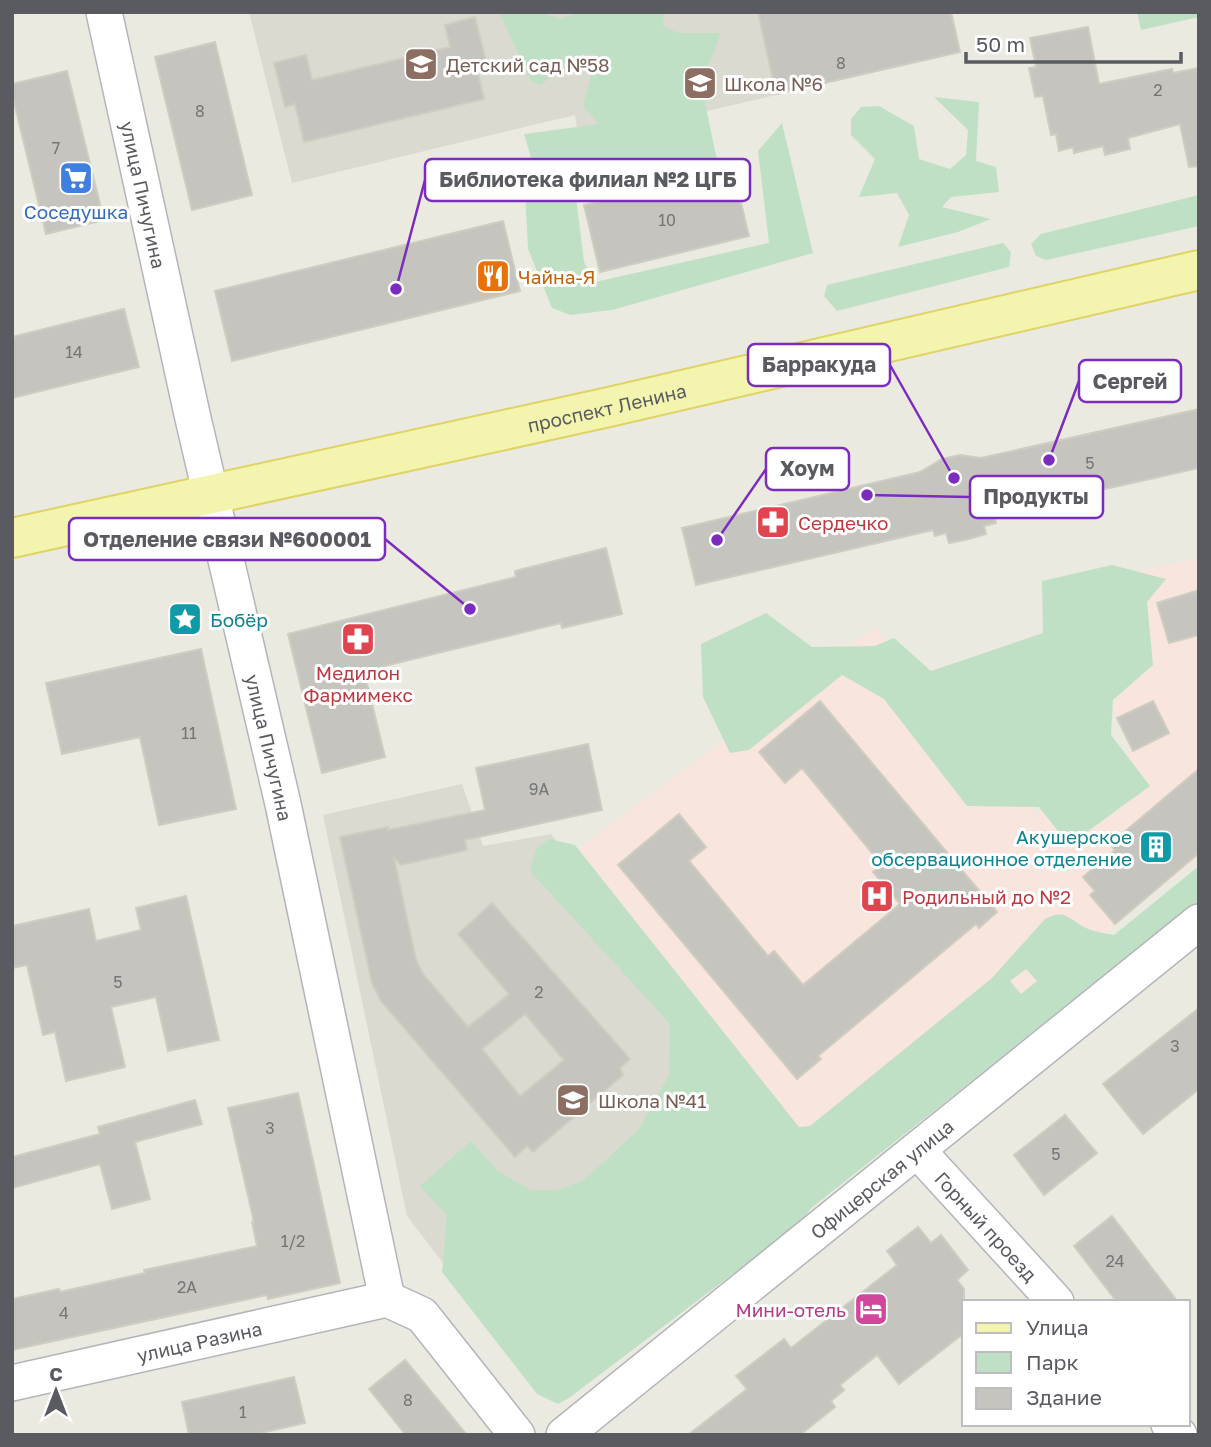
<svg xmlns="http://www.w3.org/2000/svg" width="1211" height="1447" font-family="'Golos Text',sans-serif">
	<rect width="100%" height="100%" fill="#ebeae1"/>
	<g fill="#dadad0">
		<path d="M249 12H957L952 14 960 52 579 141 575 115 292 183Z"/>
		<path d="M462 784 483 846 551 834 817 1168 541 1391 407 1216 323 815Z"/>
	</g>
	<path fill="#f7e5de" d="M1199 558V857L817 1168 569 856 875 627 918 682 970 668 1036 816 1132 751 1059 588Z"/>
	<g fill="#c0e0c6" fill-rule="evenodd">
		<path d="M499 12H541L561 19 577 12H664L663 26 678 33H721L701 84 717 160 624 172 575 188 584 262 595 282 769 243 758 151 782 123 813 253 612 310 570 315 552 308 528 249 525 194 533 164 524 134 599 124 583 106 597 53 571 57 541 85 531 81Z"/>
		<path d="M1137 12H1199V17L1141 30Z"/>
		<path d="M934 97 979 102 976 161 996 167 999 192 951 197 942 207 991 219 958 232 898 247 909 215 897 193 859 197 875 159 851 135V119L861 107 879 106 914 126 919 159 950 169 966 155 968 130Z"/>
		<path d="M1199 195V226L1046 260 1036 256 1031 244 1041 234Z"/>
		<path d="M1003 243 1011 252 1009 267 837 311 824 296 827 285Z"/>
		<path d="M1112 565 1166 579 1147 602 1153 665 1113 700 1111 735 1150 786 1069 845 1039 807 967 806 884 699 842 675 749 750 730 753 703 697 701 644 766 613 812 647 875 646 894 638 931 671 1043 633 1042 581Z"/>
		<path d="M549 839 575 845 799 1127 810 1126 992 978 1045 919C1066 908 1068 919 1086 928 1094 932 1105 933 1114 935L1199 866V901L810 1209 804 1220 569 1398 558 1404 537 1394 442 1272 447 1216 420 1186 471 1141 498 1171 531 1190H557L584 1180 639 1129 669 1075 670 1024 530 871 536 849ZM1026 969 1037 981 1021 994 1010 981Z"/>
	</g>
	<g fill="#c6c4be" stroke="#cfcdc0" stroke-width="2" fill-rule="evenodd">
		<path d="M758 12H951L960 52 776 94Z"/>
		<path d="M475 17 486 62 476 65 484 99 304 142 295 104 285 107 274 63 306 55 312 80 450 47 445 25Z"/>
		<path d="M1088 27 1099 84 1172 69 1173 73 1199 68V166L1189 167 1180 124 1128 138 1130 149 1105 155 1103 146 1074 153 1073 147 1059 151 1056 134 1051 135 1043 96 1035 97 1029 68 1036 67 1030 38Z"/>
		<path d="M215 42 252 195 192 210 155 57Z"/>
		<path d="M67 71 104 220 46 234 12 94V84Z"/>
		<path d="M733 170 749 236 600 272 584 205Z"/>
		<path d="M503 221 520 291 232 361 215 291Z"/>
		<path d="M124 309 139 367 12 398V337Z"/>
		<path d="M1199 409V468L993 514 996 523 984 526 986 534 969 539 949 543 946 533 935 536 933 530 696 585 682 528 920 472 942 459 960 455 981 458Z"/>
		<path d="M606 548 622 614 562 628 561 623 364 671 385 757 322 773 288 634 516 577 515 571Z"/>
		<path d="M1199 590V635L1169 643 1157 603Z"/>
		<path d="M201 649 236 809 159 825 140 737 62 754 46 683Z"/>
		<path d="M820 701 997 912 979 928 976 924 818 1056 821 1059 797 1079 618 865 679 814 706 847 689 861 768 956 774 951 803 985 900 904 873 872 882 865 802 768 785 783 759 752Z"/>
		<path d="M1153 701 1169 733 1133 751 1117 718Z"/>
		<path d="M588 744 602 810 465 840 467 850 401 865 394 858 416 960 423 974 468 1027 509 994 458 934 492 903 630 1059 620 1068 623 1075 533 1152 527 1146 515 1157 381 1001 372 983 340 837 388 827V830L485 810 476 768ZM525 1014 564 1060 520 1096 482 1049Z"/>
		<path d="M1199 769V853L1115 924 1090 895 1095 891 1083 877 1115 850 1110 844Z"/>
		<path d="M186 896 219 1040 168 1051 156 997 111 1007 125 1067 66 1081 55 1032 43 1035 27 965 12 968V926L89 909 96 941 141 930 136 908Z"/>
		<path d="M1199 1008V1089L1143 1134 1103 1084Z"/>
		<path d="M298 1093 340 1283 268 1299 267 1295 12 1350V1299L59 1289 60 1292 145 1273 144 1270 257 1246 252 1222H254L228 1108Z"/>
		<path d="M195 1100 202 1124 135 1142 150 1199 112 1209 100 1164 12 1188V1157L100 1134 98 1127Z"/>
		<path d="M1065 1115 1097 1153 1044 1195 1014 1155Z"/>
		<path d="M1112 1216 1178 1302H1117L1074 1246Z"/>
		<path d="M918 1227 931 1243 941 1235 968 1270 957 1280 964 1289V1333L899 1384 877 1355 840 1385 844 1390 831 1401 835 1407 800 1435H688L747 1389 736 1376 784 1339 791 1348 897 1265 887 1251Z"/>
		<path d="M405 1360 467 1435H406L369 1389Z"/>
		<path d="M294 1377 305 1423 252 1435H189L182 1402Z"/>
	</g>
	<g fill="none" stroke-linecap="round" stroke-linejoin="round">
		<g stroke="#b4b5ba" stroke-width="38">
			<g id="minor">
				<path id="s1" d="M104 12 192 414 283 804 387 1299"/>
				<path id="s2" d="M917 1150 1056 1302"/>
				<path d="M387 1299 422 1315 517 1435"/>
				<path id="s3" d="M12 1383 387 1299"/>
				<path d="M1169 1424 1179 1435"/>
				<path id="s4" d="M564 1435 1199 922"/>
			</g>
		</g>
		<g stroke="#dfd366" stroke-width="42">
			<g id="major">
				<path id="s5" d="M12 538 609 407 1199 270"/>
			</g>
		</g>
		<use href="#minor" stroke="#fff" stroke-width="35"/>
		<use href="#major" stroke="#f3f4ad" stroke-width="38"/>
	</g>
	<defs>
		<g id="school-square" transform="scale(1.75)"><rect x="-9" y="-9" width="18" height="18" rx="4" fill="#8d6e63" stroke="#fff"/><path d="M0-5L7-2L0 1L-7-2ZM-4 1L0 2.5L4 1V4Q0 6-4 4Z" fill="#fff"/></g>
		<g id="supermarket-square" transform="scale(1.75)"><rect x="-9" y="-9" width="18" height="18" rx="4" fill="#3f7fe0" stroke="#fff"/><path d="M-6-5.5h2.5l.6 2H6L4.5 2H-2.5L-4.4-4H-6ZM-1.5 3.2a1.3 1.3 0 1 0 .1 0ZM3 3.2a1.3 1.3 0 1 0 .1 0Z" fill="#fff"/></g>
		<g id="restaurant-square" transform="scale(1.75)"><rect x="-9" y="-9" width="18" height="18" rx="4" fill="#e8710a" stroke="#fff"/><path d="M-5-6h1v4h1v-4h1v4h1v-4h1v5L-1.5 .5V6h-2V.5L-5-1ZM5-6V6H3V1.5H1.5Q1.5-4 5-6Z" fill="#fff"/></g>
		<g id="pharmacy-square" transform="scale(1.75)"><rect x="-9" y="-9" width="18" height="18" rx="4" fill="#e0444e" stroke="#fff"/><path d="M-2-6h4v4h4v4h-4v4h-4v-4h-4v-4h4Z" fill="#fff"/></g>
		<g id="sight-square" transform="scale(1.75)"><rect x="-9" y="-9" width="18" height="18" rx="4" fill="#0f9aa8" stroke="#fff"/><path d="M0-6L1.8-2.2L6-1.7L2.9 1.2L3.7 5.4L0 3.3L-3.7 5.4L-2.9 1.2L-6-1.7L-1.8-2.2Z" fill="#fff"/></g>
		<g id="building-square" transform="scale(1.75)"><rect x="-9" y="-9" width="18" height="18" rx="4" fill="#0f9aa8" stroke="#fff"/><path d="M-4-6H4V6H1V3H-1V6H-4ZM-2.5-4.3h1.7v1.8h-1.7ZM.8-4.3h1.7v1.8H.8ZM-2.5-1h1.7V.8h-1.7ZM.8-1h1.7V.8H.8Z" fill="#fff"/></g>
		<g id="hospital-square" transform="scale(1.75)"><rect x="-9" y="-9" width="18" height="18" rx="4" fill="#e0444e" stroke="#fff"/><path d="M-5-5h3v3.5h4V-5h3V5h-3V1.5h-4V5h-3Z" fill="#fff"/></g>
		<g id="hotel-square" transform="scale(1.75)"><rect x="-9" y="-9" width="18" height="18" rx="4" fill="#d1479c" stroke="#fff"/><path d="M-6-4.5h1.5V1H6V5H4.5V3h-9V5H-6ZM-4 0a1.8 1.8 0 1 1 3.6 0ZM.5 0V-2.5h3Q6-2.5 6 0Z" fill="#fff"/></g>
	</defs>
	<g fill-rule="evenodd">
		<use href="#school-square" x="421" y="64"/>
		<use href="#school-square" x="700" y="83"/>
		<use href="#supermarket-square" x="76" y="178"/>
		<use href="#restaurant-square" x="493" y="276"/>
		<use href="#pharmacy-square" x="773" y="522"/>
		<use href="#sight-square" x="185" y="619"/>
		<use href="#pharmacy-square" x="358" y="639"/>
		<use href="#building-square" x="1156" y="847"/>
		<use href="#hospital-square" x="877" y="896"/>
		<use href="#school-square" x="573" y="1100"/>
		<use href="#hotel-square" x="871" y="1309"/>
	</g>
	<g text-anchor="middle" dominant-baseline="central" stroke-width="6" stroke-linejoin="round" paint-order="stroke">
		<g font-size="16" fill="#757578">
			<text x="841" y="63">8</text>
			<text x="1158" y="90">2</text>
			<text x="200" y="111">8</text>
			<text x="56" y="148">7</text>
			<text x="667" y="220">10</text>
			<text x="74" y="352">14</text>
			<text x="1090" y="463">5</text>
			<text x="189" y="733">11</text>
			<text x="539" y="789">9А</text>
			<text x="118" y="982">5</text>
			<text x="539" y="992">2</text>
			<text x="1175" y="1046">3</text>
			<text x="270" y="1128">3</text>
			<text x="1056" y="1154">5</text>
			<text x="293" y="1241">1/2</text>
			<text x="1115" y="1261">24</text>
			<text x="187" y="1287">2А</text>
			<text x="64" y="1313">4</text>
			<text x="408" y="1400">8</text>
			<text x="243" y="1412">1</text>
		</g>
		<g font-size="19" fill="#785e54" stroke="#fff" text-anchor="start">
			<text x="446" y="64">Детский сад №58</text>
			<text x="724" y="83">Школа №6</text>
			<text x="598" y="1100">Школа №41</text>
		</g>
		<g font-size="19" fill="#5a5b60" stroke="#fff">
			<text stroke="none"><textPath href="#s1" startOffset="187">улица Пичугина</textPath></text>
			<text stroke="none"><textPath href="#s5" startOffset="609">проспект Ленина</textPath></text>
			<text stroke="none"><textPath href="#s1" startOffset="754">улица Пичугина</textPath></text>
			<text stroke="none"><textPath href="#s4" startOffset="408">Офицерская улица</textPath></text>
			<text stroke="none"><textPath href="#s2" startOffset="103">Горный проезд</textPath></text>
			<text stroke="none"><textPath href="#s3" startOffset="192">улица Разина</textPath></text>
		</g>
		<g font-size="19" fill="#366cbe" stroke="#fff">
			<text x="76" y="211">Соседушка</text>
		</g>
		<g font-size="19" fill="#c56008" stroke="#fff" text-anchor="start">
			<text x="518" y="276">Чайна-Я</text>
		</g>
		<g font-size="19" fill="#be3a42" stroke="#fff" text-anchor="start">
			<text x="798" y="522">Сердечко</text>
			<text x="358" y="672" text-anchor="middle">Медилон<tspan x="358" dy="22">Фармимекс</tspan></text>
			<text x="902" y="896">Родильный до №2</text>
		</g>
		<g font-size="19" fill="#0d838f" stroke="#fff" text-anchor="start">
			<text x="210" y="619">Бобёр</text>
			<text x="1132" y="836" text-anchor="end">Акушерское<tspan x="1132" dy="22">обсервационное отделение</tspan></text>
		</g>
		<g font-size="19" fill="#b23c85" stroke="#fff" text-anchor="end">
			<text x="846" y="1309">Мини-отель</text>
		</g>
	</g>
	<path fill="none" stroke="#7b2cbf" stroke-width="2.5" d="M396 289L425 180M954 478L890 365M1049 460L1079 381M717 540L766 469M867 495L970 497M470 609L385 539"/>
	<g fill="#7b2cbf" stroke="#fff" stroke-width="2.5">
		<circle cx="396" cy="289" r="7"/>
		<circle cx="954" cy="478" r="7"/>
		<circle cx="1049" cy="460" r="7"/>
		<circle cx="717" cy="540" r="7"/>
		<circle cx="867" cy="495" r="7"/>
		<circle cx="470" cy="609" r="7"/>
	</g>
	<g fill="#fff" stroke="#7b2cbf" stroke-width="2.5">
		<rect x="425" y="159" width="325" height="42" rx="7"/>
		<rect x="748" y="344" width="142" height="42" rx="7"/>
		<rect x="1079" y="360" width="102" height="42" rx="7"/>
		<rect x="766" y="448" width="83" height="42" rx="7"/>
		<rect x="970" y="476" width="133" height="42" rx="7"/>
		<rect x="69" y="518" width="316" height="42" rx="7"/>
	</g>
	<g font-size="21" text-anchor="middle" font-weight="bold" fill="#5a5b60">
		<text x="588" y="187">Библиотека филиал №2 ЦГБ</text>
		<text x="819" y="372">Барракуда</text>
		<text x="1130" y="389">Сергей</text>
		<text x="807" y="476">Хоум</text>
		<text x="1036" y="504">Продукты</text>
		<text x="227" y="547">Отделение связи №600001</text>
	</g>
	<rect width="1211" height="1447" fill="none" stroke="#5a5b60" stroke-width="28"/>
	<rect x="962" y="1300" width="228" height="126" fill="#ffffff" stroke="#bdbdbf" stroke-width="2"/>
	<rect x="976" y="1323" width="35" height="10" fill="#f3f4ad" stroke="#bdbdbf" stroke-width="2"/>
	<text x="1026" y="1335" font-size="21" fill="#5a5b60">Улица</text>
	<rect x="976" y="1352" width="35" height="21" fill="#c0e0c6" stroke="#bdbdbf" stroke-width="2"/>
	<text x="1026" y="1370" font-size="21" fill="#5a5b60">Парк</text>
	<rect x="976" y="1388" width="35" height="21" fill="#c6c4be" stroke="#bdbdbf" stroke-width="2"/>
	<text x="1026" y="1405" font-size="21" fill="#5a5b60">Здание</text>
	<g transform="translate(56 1391)" stroke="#ffffff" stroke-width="5" paint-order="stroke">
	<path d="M0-5L12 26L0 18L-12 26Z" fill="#5a5b60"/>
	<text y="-10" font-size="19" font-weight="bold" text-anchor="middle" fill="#5a5b60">С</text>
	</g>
	<path d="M966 52v10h215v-10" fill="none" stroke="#5a5b60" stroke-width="3.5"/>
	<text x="976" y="52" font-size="21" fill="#5a5b60" stroke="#ffffff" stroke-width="5" paint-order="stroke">50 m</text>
</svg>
